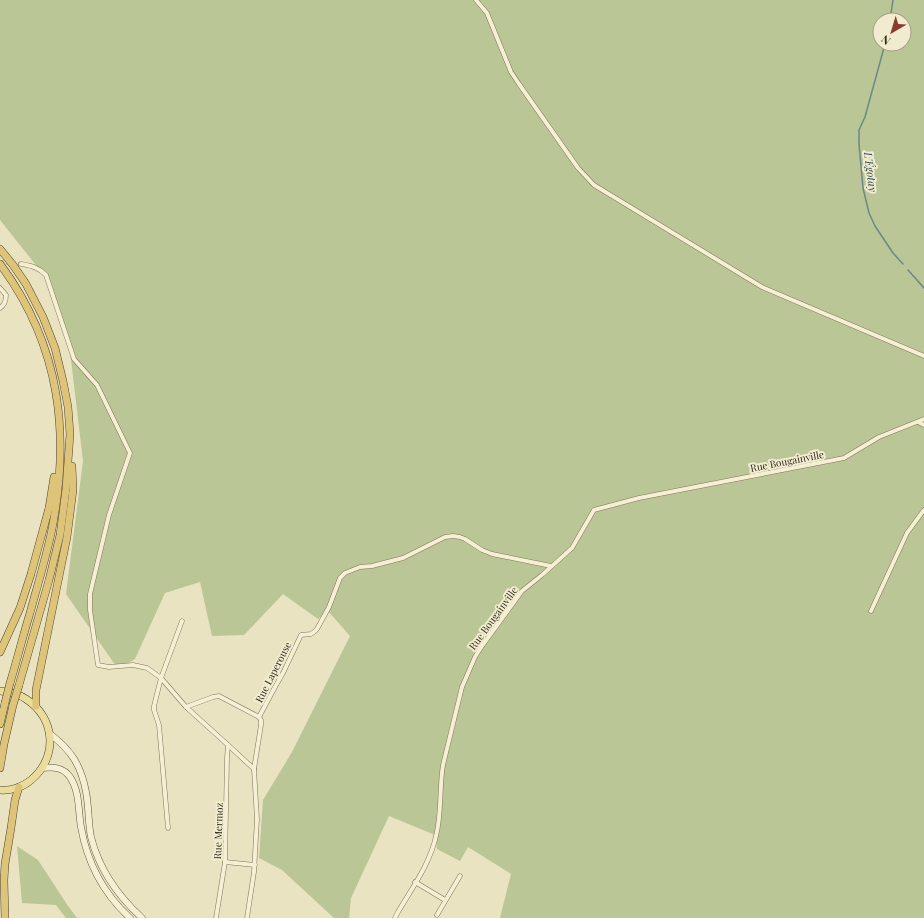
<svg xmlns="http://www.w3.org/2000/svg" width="924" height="918" font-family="'Playfair Display',serif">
	<rect width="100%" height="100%" fill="#e9e3c1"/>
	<g fill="#bac696" fill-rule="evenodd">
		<path d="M0 0H924V918H500L511 874 468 847 460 861 437 849 435 835 389 816 351 898 349 918H334L282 870 259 858 263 800 292 752 350 636 328 611 318 619 283 594 244 635 212 636 200 582 165 593 135 659 118 669 66 594 83 461 70 351 47 279 0 220ZM880 20H904V44H880Z"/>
		<path d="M17 846 38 860 68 906 77 918H66L56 905 22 903Z"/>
	</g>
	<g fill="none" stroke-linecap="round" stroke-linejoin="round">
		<g stroke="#6b8985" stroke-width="1.5">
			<path d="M890 20 893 0"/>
			<path d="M885 44 865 117 859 130V144L863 188 869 213 875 226 893 253 903 264"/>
			<path d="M908 270 924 288"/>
		</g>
		<path stroke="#c4bea0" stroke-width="4" stroke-dasharray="4 2" stroke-linecap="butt" d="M0 262 21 264"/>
		<g stroke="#81745a" stroke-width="5">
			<g id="minor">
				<path d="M476 0 487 13 511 72 519 84 578 168 594 185 762 287 924 356"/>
				<path d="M21 264C32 266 38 267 46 275L74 359 97 385 130 453 109 515 90 594V610L98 665 109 667 133 665 147 668 161 678 186 707 228 745 254 769"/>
				<path d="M0 288 6 295C6 300 5 305 0 308"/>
				<path d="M918 422 924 425"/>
				<path d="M871 611 907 533 924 510"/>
				<path d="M186 707 213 697 219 696 259 717"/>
				<path d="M168 828 159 725 154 710V706L161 678 182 621"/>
				<path d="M225 862 255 865"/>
				<path d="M415 882 445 900"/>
				<path d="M437 915 460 876"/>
				<path d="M216 918 225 862 227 758 228 745"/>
				<path d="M247 918 254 872 257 819 254 769 261 725V720L259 717 275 687 283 673 301 635 311 634 314 632 317 629 329 607 340 578 345 573 360 567 372 566 403 558 445 537 453 536 460 537 465 539 482 550 492 554 551 566"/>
				<path d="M395 918 398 912C412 888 430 864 436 836 442 813 439 789 443 765L462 687 475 657 482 646 522 591 542 575 572 548 594 510 639 498 844 458 879 437 924 419"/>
			</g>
		</g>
		<g stroke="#63553d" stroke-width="7">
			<g id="secondary">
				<path d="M50 734C71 750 81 765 86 792 89 807 88 822 91 837 99 869 118 896 142 918"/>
				<path d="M42 768C53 767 63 767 70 777 80 792 78 810 81 827 87 862 104 894 130 918"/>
			</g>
		</g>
		<g stroke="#4f422e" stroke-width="8">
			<path id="primary" d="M0 691C9 692 19 694 26 699 56 718 58 758 31 780 23 787 11 791 0 790"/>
		</g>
		<g stroke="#4f422e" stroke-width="8">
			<g id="trunk">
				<path d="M0 249 13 265 26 284 43 317 55 348 63 381 68 407 70 434 66 489 60 535 49 580 19 685"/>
				<path d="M0 264C61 346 71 436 51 534 45 561 37 587 30 613 23 636 17 660 10 683"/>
				<path d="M0 652 20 608 31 574 49 508 54 477"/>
				<path d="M36 706V690L67 537 73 490 72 466"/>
				<path d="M0 724 5 703"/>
				<path d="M0 768 4 744 13 705"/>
				<path d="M5 918 4 880 5 864 11 828 15 800 19 787"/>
			</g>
		</g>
		<use href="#minor" stroke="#f5efd3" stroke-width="4"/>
		<use href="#secondary" stroke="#f5efd3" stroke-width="6"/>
		<use href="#primary" stroke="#eadc9b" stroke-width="7"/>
		<use href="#trunk" stroke="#dec479" stroke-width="7"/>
		<g stroke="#4f422e" stroke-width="8" stroke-linecap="butt">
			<g id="trunk-bridge">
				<path d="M5 703 10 683"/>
				<path d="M13 705 19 685"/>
			</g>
		</g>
		<use href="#trunk-bridge" stroke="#dec479" stroke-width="7"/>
	</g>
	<g text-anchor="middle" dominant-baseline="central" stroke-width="4" stroke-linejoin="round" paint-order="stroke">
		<g font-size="10" fill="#322a1d" stroke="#f1eccf">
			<text transform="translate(787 461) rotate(-11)">Rue Bougainville</text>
			<text transform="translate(493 618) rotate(-54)">Rue Bougainville</text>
			<text transform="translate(273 672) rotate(-63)">Rue Laperouse</text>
			<text transform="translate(218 831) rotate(-88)">Rue Mermoz</text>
		</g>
		<g font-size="11" font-style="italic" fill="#2e4e50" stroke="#f1eccf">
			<text transform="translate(871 172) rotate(83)">L'Égotay</text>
		</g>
	</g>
	<g transform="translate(892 32) rotate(218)"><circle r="19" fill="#f1eccf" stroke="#a59e88"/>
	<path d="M0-3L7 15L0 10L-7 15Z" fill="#8a3b2f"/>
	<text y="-6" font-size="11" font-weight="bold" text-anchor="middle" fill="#322a1d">N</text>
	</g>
</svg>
